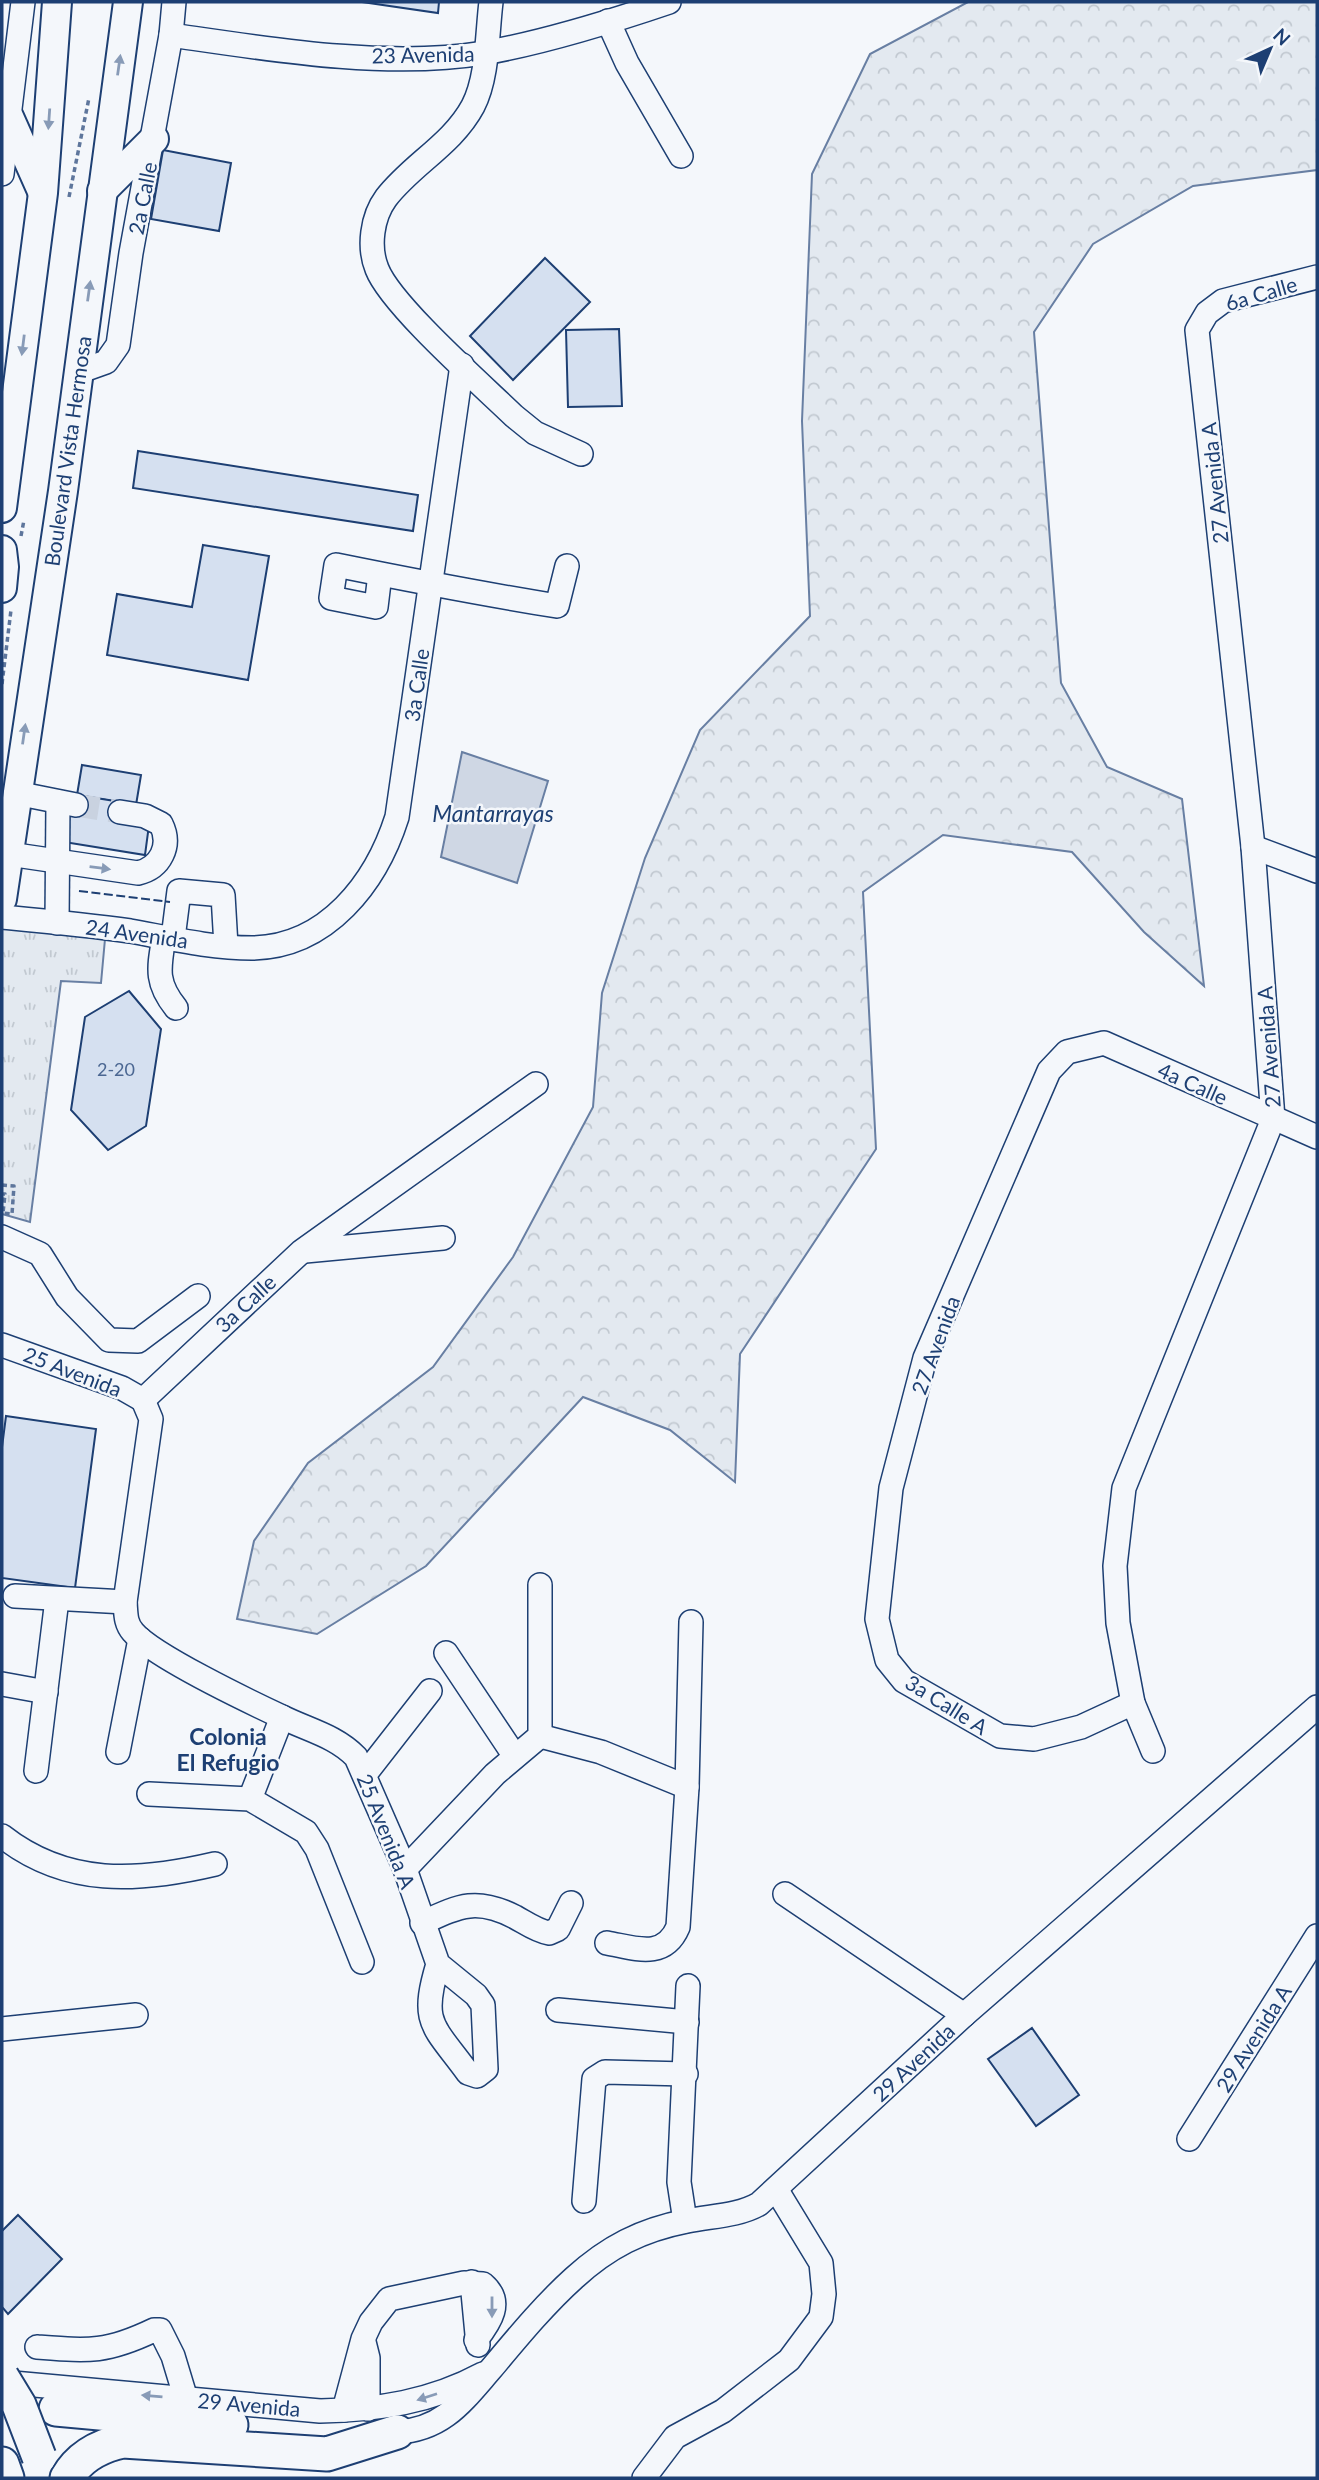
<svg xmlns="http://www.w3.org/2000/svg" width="1319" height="2480" font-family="Lato,sans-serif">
	<defs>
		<pattern id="forest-crowns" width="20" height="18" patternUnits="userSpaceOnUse" patternTransform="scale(1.75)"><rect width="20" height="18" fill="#e3e9f0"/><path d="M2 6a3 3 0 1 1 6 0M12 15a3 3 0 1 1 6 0" fill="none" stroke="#c2c9d1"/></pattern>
		<pattern id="park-tufts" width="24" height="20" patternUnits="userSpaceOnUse" patternTransform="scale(1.75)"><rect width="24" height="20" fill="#e3e9f0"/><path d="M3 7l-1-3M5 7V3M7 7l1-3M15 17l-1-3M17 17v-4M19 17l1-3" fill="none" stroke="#c2c9d1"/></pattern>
	</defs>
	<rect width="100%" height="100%" fill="#f4f7fb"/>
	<path fill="url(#forest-crowns)" stroke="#687fa3" stroke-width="2" d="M968 2H1317V170L1193 186 1093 244 1034 332 1061 683 1107 767 1182 799 1204 986 1144 932 1072 852 943 835 863 892 876 1149 740 1354 735 1482 670 1430 583 1397 426 1566 317 1634 237 1619 254 1541 308 1463 433 1367 513 1257 593 1107 602 993 645 858 700 730 810 616 802 421 812 174 870 54Z"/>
	<path fill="url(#park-tufts)" stroke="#687fa3" stroke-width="2" d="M2 917 106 928 101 983 61 981 30 1222 2 1214Z"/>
	<path fill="#cfd7e4" stroke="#687fa3" stroke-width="2" d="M462 752 548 781 517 883 441 857Z"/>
	<g fill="#d5e0f0" stroke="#1d3f73" stroke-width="2">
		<path d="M362 2H439L438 13Z"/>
		<path d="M163 150 231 163 219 231 151 219Z"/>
		<path d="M545 258 590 302 513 380 470 336Z"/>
		<path d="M619 329 622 406 568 407 566 330Z"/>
		<path d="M138 451 418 495 413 531 133 488Z"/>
		<path d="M203 545 269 556 248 680 107 655 117 594 192 607Z"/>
		<path d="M82 765 141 775 136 805 77 795Z"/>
		<path d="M77 795 121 802 149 825 145 855 58 841Z"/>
		<path d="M129 991 161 1029 146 1126 108 1150 71 1110 85 1017Z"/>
		<path d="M6 1416 96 1429 75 1588 2 1578V1447Z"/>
		<path d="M1032 2028 1079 2095 1036 2126 988 2059Z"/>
		<path d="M18 2215 62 2259 8 2314 2 2307V2231Z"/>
	</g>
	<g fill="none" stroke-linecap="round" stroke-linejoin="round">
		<path stroke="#c9d2e0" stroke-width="23" stroke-dasharray="23 11" stroke-linecap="butt" d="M76 805 120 812"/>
		<g stroke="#1d3f73" stroke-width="26">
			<g id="minor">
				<path d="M491 2C487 34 488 77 473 106 452 145 412 164 386 198 372 217 368 247 377 269 391 305 482 385 514 416L535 433 581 454"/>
				<path d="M608 21 627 63 681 156"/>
				<path d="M171 35C268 49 386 69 484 53 546 42 610 22 669 2"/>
				<path d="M2 174 23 2"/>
				<path d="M78 372 106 362 118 345 131 253 171 35 174 2"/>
				<path d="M380 574 376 607 331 598 336 565C410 580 483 594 557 606L567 566"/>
				<path d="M16 793 76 805"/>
				<path d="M1253 847 1317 871"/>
				<path d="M9 854 138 873C160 868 172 846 161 824L145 816 120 812"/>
				<path d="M2 917C44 921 87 925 130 931 169 938 211 948 252 948 327 947 376 883 397 817L462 365"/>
				<path d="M57 923 58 802"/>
				<path d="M164 937C159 968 155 982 176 1008"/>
				<path d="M173 938 179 891 223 895 226 946"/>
				<path d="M2 1237 40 1254 67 1297 109 1340 138 1341 198 1296"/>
				<path d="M305 1251 443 1238"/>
				<path d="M2 1345 122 1388 143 1400"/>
				<path d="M143 1400 151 1419 125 1602C126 1613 125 1623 133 1632 152 1655 250 1702 282 1717 308 1730 336 1736 356 1757L405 1869 438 1964 476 1995 483 2005 486 2069 477 2076 468 2073C433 2025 420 2024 438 1964"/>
				<path d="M143 1400 302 1251 536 1084"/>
				<path d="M15 1596 125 1602"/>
				<path d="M446 1653 514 1755"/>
				<path d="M2 1684 46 1692"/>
				<path d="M1133 1703 1081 1727 1034 1739 1000 1736 904 1681 887 1660 877 1619 891 1488 925 1358 1049 1071 1067 1052 1104 1043 1317 1137"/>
				<path d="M540 1736 601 1752 687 1787"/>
				<path d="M1153 1751 1133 1703 1118 1623 1115 1566 1124 1488 1273 1119 1253 847 1197 330 1207 313 1223 301 1317 277"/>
				<path d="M118 1752 140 1639"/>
				<path d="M36 1771 57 1599"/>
				<path d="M366 1773 430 1691"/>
				<path d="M149 1794 250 1799 306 1832 317 1849 362 1962"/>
				<path d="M250 1799 282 1717"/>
				<path d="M2 1836C67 1887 138 1882 215 1864"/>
				<path d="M405 1869 495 1774 540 1736V1585"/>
				<path d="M785 1894 964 2015"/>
				<path d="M422 1923C459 1906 476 1897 515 1917 526 1923 537 1931 549 1933L558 1929 571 1903"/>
				<path d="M607 1943C635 1948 664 1960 678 1927L687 1787 691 1622"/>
				<path d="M558 2010 687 2022"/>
				<path d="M2 2029 136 2015"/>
				<path d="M1189 2139 1317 1936"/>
				<path d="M584 2201 594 2079 605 2072 686 2074"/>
				<path d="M685 2221 679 2182 688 1986"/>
				<path d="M472 2282 478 2345"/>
				<path d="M364 2342 368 2358V2409"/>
				<path d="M37 2347C89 2351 106 2353 154 2330H160L173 2356 186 2399"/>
				<path d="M2 2382 320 2411C378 2410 431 2402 483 2374"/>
				<path d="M344 2410 363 2339 371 2322 389 2299 464 2283 483 2284C504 2302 490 2322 476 2340"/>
				<path d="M397 2432C443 2430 463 2401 491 2369 517 2338 544 2305 574 2278 608 2247 641 2230 687 2221 711 2216 738 2216 759 2204L964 2015 1317 1707"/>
				<path d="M644 2478 675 2437 723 2411 789 2360 821 2317 824 2294 821 2263 776 2189"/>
			</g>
		</g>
		<g stroke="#1d3f73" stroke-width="32">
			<g id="major">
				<path d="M9 117 42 191"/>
				<path d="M102 191 154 139"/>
				<path d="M2 508 43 193 57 2"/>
				<path d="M2 550 4 567 2 588"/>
				<path d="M2 899 63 491 128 2"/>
			</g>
		</g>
		<g stroke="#1d3f73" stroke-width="37">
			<g id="highway">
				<path d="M56 2409 231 2425"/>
				<path d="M2 2464 7 2478"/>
				<path d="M67 2478C79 2457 99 2446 123 2441L327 2454 397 2432"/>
			</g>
		</g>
		<g stroke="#5e769c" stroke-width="3.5" stroke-dasharray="5 3.5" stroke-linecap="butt">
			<path d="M69 197 89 98"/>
			<path d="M21 536 24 520"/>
			<path d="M2 684 11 610"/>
			<path d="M2 1185 14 1186 12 1214 3 1213 5 1194H2"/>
		</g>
		<use href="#minor" stroke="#f4f7fb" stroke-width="23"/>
		<use href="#major" stroke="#f4f7fb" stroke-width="28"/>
		<use href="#highway" stroke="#f4f7fb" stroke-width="33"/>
		<g stroke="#1d3f73" stroke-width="37" stroke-linecap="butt">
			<path id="highway-bridge" d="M2 2377 19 2405 39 2457"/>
		</g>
		<use href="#highway-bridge" stroke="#f4f7fb" stroke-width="33"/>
		<path stroke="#1d3f73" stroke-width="2" stroke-dasharray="9 3.5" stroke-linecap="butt" d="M79 891 170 902"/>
	</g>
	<defs><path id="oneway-solid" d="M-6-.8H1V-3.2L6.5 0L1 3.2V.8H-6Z" transform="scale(1.75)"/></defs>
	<g fill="#889bb7">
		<use href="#oneway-solid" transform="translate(119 65) rotate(-82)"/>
		<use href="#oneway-solid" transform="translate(49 119) rotate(94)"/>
		<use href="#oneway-solid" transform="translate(89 291) rotate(-82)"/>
		<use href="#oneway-solid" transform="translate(23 345) rotate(97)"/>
		<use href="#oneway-solid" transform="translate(24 734) rotate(-82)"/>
		<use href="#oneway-solid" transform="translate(100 868) rotate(7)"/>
		<use href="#oneway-solid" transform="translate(492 2307) rotate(90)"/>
		<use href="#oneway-solid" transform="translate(152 2396) rotate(-175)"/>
		<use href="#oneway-solid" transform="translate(427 2397) rotate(162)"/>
	</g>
	<g text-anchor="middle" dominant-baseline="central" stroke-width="5" stroke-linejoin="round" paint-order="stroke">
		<g font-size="18" fill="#4b6792">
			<text x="116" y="1069">2-20</text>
		</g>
		<g font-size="21" fill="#1d3f73" stroke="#f4f7fb">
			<text transform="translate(423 54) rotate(-1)">23 Avenida</text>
			<text transform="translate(142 198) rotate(-79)">2a Calle</text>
			<text transform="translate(1261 293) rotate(-16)">6a Calle</text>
			<text transform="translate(67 451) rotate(-82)">Boulevard Vista Hermosa</text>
			<text transform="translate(1214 483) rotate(-96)">27 Avenida A</text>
			<text transform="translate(416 685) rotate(-82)">3a Calle</text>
			<text transform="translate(137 933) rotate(8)">24 Avenida</text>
			<text transform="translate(1268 1047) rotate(-94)">27 Avenida A</text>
			<text transform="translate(1193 1083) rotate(24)">4a Calle</text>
			<text transform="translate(245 1303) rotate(-43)">3a Calle</text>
			<text transform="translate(935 1345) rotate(-70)">27 Avenida</text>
			<text transform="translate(73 1371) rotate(21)">25 Avenida</text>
			<text transform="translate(947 1704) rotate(32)">3a Calle A</text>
			<text transform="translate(387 1831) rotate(68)">25 Avenida A</text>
			<text transform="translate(1253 2038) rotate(-58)">29 Avenida A</text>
			<text transform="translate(913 2062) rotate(-43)">29 Avenida</text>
			<text transform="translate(249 2404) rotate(5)">29 Avenida</text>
		</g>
		<g font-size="23" font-style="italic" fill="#1d3f73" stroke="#f4f7fb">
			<text x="493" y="813">Mantarrayas</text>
		</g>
		<g font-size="23" font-weight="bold" fill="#1d3f73" stroke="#f4f7fb">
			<text x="228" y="1736">Colonia<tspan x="228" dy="26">El Refugio</tspan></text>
		</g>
	</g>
	<rect width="1319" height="2480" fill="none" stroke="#1d3f73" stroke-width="7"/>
	<g transform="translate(1270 49) rotate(44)" stroke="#f4f7fb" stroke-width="5" paint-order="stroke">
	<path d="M0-5L12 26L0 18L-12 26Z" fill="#1d3f73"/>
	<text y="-10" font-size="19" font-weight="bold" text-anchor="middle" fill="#1d3f73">N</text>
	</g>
</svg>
